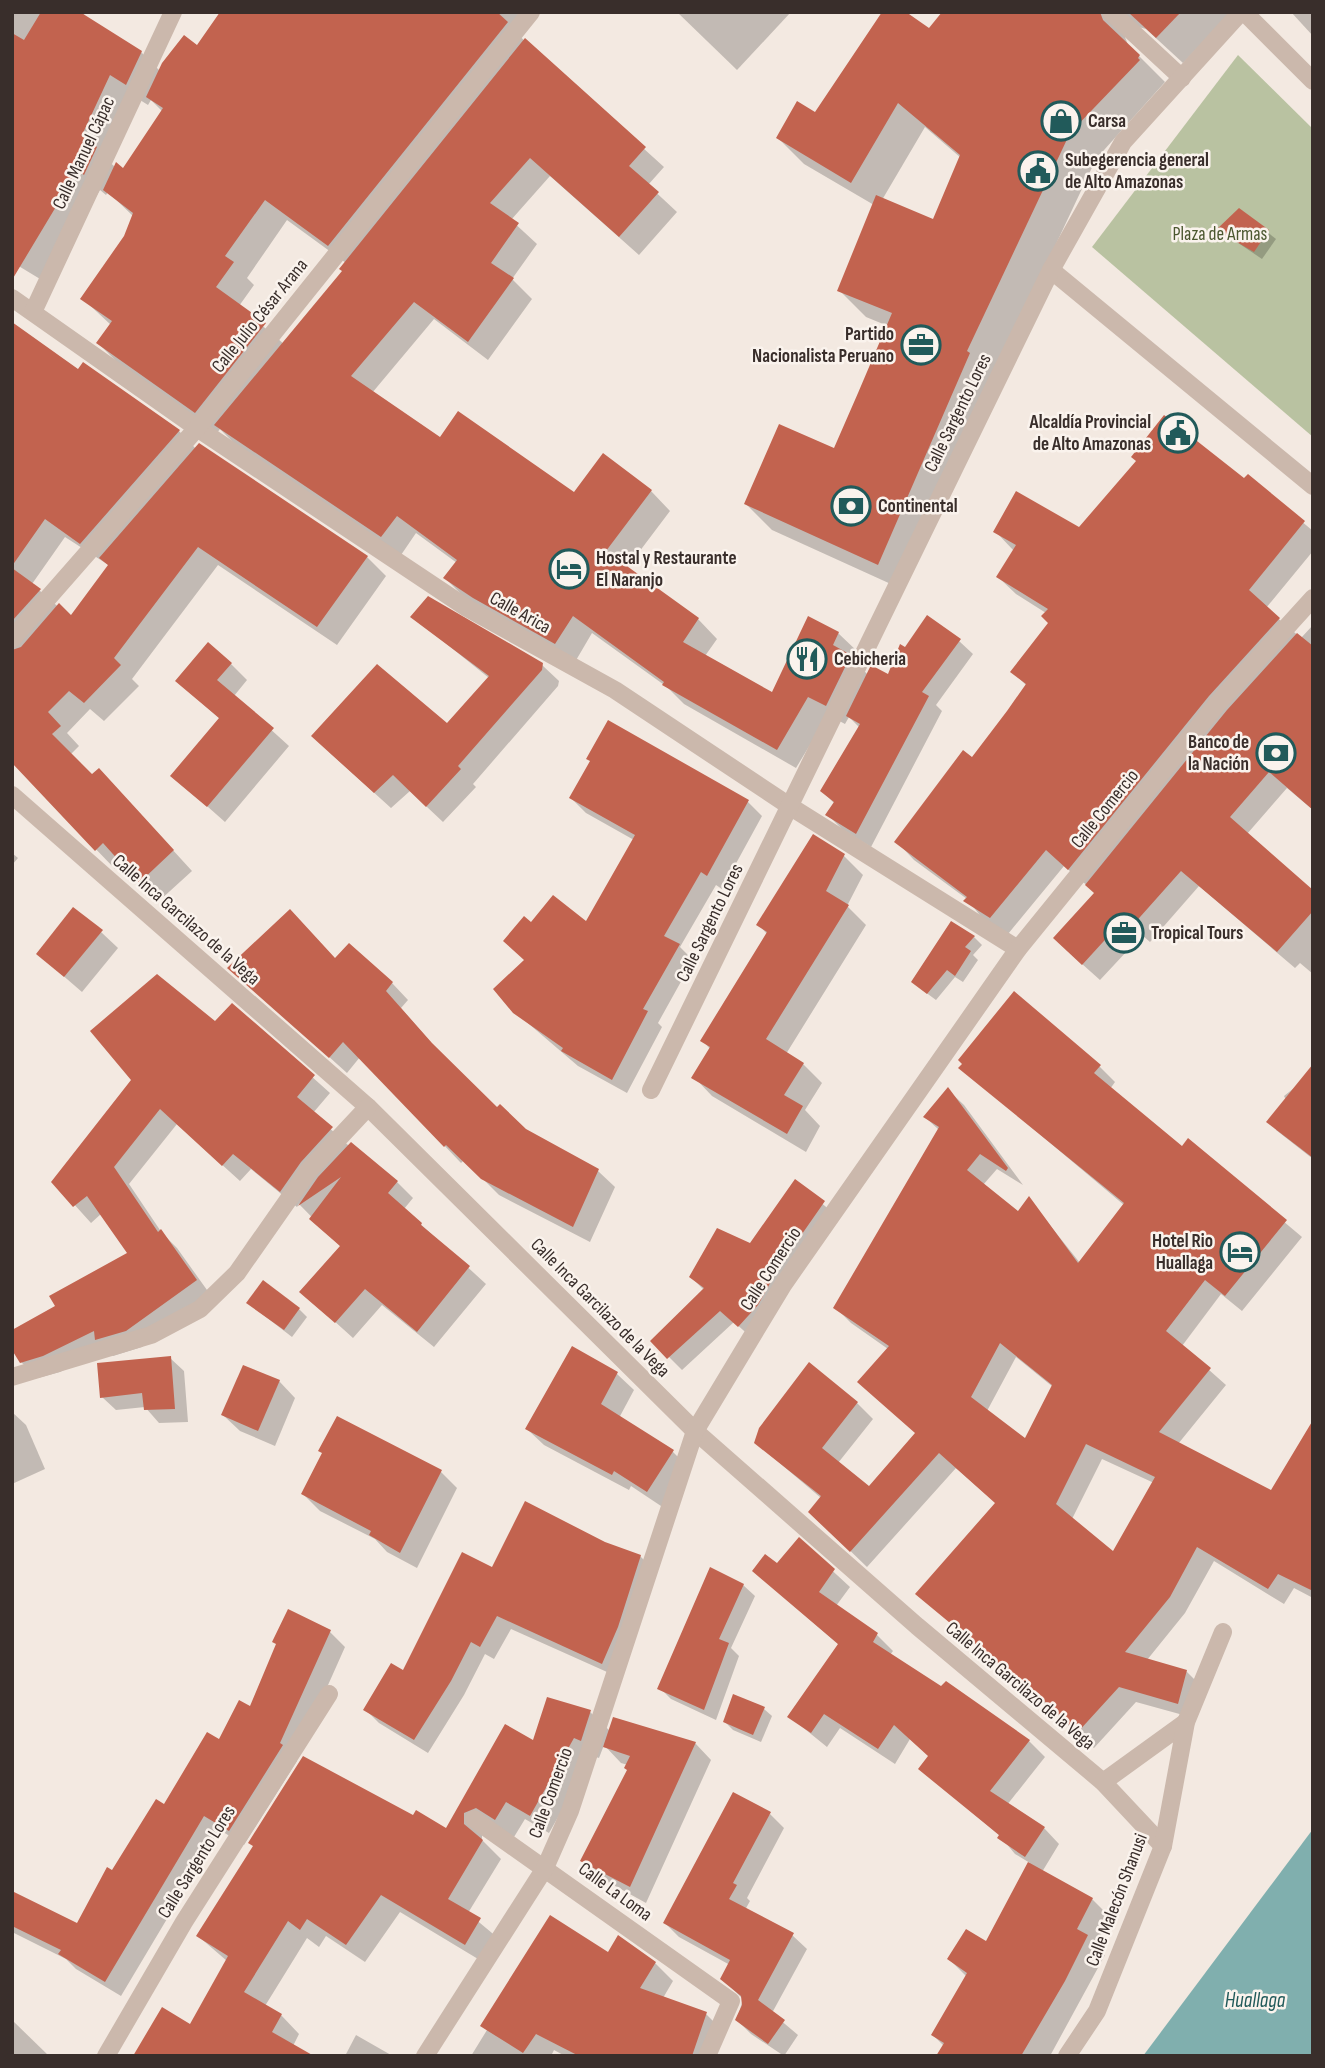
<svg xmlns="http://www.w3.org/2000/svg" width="1325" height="2068" font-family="'Sofia Sans Condensed',sans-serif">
	<rect width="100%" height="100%" fill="#f3e9e1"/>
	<path fill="#b9c2a1" d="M1238 55 1313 129V437L1092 247Z"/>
	<path fill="#80afae" d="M1313 1829V2056H1143Z"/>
	<g fill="#0003" fill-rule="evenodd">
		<path d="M12 12H86L83 16 141 52 160 71 198 48 222 12H530L515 32 664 167 648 185 677 212 639 255 550 176 511 220 537 244 512 279 532 299 488 360 434 319 372 393 440 440 575 494 651 491 670 511 627 568 698 619 717 639 705 656 772 695 838 633 858 652 854 660 868 675 889 677 905 649 959 641 973 654 936 705 942 711 871 847 842 829 828 815 835 804 822 791 860 728 849 717 845 724 828 715 796 768 684 704 667 687 592 633 575 662 464 597 445 578 457 563 416 533 401 555 235 444 220 429 217 433 120 365 98 343 111 325 82 298 126 237 133 216 108 192 106 195 100 190 45 282 12 262ZM132 95 148 105 151 100 162 111 124 170 115 167 103 156ZM287 220 346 263 344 272 284 344 239 306 254 285 247 278Z"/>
		<path d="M677 12H791L737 70Z"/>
		<path d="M884 12H906L930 30 945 12H1232L1183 63 1146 29 1135 26 1128 31 1125 37 1128 45 1165 82 1096 159 993 378 904 590 772 530 746 504 835 450 888 326 866 317 839 290 874 205 804 164 778 138 816 114ZM925 127 961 158 934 221 882 200Z"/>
		<path d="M1291 12H1313V36Z"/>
		<path d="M1239 210 1276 239 1262 259 1219 230Z"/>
		<path d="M12 324 78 371 83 364 179 431 196 449 367 557 386 576 337 645 218 565 132 679 139 686 104 721 90 709 67 733 79 746 70 755 92 777 118 790 192 871 159 901 123 862 115 869 12 762ZM65 537 110 566 71 618 32 584Z"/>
		<path d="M1248 476 1313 531V551L1266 608 1301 638 1313 625V810L1287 788 1247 834 1313 893V974L1300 963 1295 968 1199 886 1150 942 1142 935 1100 980 1072 955 1096 893 1064 866 1008 934 983 919 967 899 914 860 897 842 973 760 1027 686 1013 672 1050 623 1046 613 1016 594 998 577 1014 551 996 532 1079 529 1244 481Z"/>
		<path d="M413 617 542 665 559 681 558 686 473 784 476 787 443 822 410 791 391 808 329 752 447 726 489 678Z"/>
		<path d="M231 664 247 680 234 696 289 746 225 822 173 776 220 719 177 681Z"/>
		<path d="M571 798 748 802 762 816 722 889 716 885 680 947 693 960 658 1023 662 1027 627 1093 578 1066 515 1012 532 925 586 924 634 840 586 813Z"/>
		<path d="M814 837 844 856 863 875 847 906 866 925 786 1054 803 1064 822 1083 805 1110 820 1126 806 1152 712 1096 694 1077 710 1049 703 1041 767 934 759 925Z"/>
		<path d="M12 853 18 858 12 865Z"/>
		<path d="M101 932 118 948 82 992 38 954Z"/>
		<path d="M974 937 982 945 973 955 978 960 963 982 955 977 936 1000 921 989Z"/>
		<path d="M336 960 392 983 408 1000 401 1008 446 1060 497 1110 525 1130 598 1171 615 1187 590 1242 499 1195 464 1160 461 1163 360 1057 347 1073 230 968Z"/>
		<path d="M232 1005 330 1093 313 1113 349 1146 397 1182 413 1198 404 1209 486 1284 434 1347 382 1305 353 1338 302 1292 341 1247 299 1204 297 1207 251 1169 240 1181 177 1124 129 1184 162 1233 177 1248 212 1297 142 1347 113 1356 106 1349 60 1372 38 1378 21 1362 57 1307 130 1254 101 1214 91 1223 54 1182Z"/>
		<path d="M1099 1066 1115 1082 1110 1089 1183 1148 1188 1141 1302 1237 1242 1311 1221 1294 1182 1346 1226 1385 1178 1444 1272 1493 1313 1421V1598L1294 1588 1284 1604 1214 1561 1185 1613 1147 1660 1186 1671 1202 1687 1194 1718 1136 1702 1094 1748 918 1594 997 1504 956 1468 867 1567 810 1512 821 1498 756 1443 857 1403 873 1419 838 1463 869 1489 917 1434 859 1382 888 1349 851 1323 835 1307 939 1130 925 1117 948 1090 964 1105 1023 1185 997 1169 983 1185 1018 1213 1029 1199 1080 1263 1124 1205 961 1068ZM1016 1357 1053 1387 1026 1441 987 1411ZM1102 1459 1154 1483 1114 1553 1072 1519Z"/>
		<path d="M1308 1077 1313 1082V1159L1276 1130 1286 1100 1284 1096Z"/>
		<path d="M796 1182 837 1216 752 1338 734 1322 682 1370 653 1341 704 1290 691 1277 750 1245Z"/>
		<path d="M248 1303 299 1309 307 1317 292 1337Z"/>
		<path d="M573 1349 617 1374 634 1390 619 1418 673 1452 689 1468 664 1508 631 1486 629 1490 544 1445 527 1429Z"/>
		<path d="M170 1358 184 1371 188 1422 159 1423 145 1407 116 1410 102 1397Z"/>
		<path d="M279 1381 295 1398 275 1446 240 1431 223 1415Z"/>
		<path d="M12 1412 26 1425 45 1469 12 1484Z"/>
		<path d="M441 1472 457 1488 417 1568 387 1552 375 1539 320 1511 303 1494Z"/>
		<path d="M799 1540 850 1587 836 1606 877 1635 893 1651 890 1655 942 1688 946 1683 1029 1741 1045 1757 1007 1805 1044 1828 1059 1844 1042 1872 1092 1899 1110 1917 1095 1945 1105 1955 1050 2056H938L944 2046 933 2035 967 1977 949 1959 987 1943 1030 1863 1015 1854 1000 1836 921 1769 930 1757 910 1739 895 1764 840 1728 827 1747 790 1717 839 1645 754 1571 778 1565Z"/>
		<path d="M605 1543 640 1556 654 1570 616 1676 511 1629 494 1659 485 1654 464 1695 428 1753 379 1723 365 1709 404 1673 493 1569Z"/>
		<path d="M743 1585 755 1596 731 1648 739 1656 716 1720 671 1699 660 1688Z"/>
		<path d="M330 1632 345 1647 295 1759 297 1761 244 1845 220 1830 121 1996 76 1969 66 1959 12 1932V1893L77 1925 112 1872 220 1741Z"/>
		<path d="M764 1709 772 1716 761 1742 733 1730 725 1722Z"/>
		<path d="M590 1712 610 1731 695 1743 711 1760 646 1903 599 1877 582 1861 629 1770 628 1765 621 1763 604 1745 599 1758 593 1756 549 1833 525 1819 514 1837 482 1831V1840L501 1859 468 1913 498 1938 483 1962 400 1912 365 1962 326 1936 319 1947 307 1938 265 2006 281 2015 299 2034 293 2046 190 2026 227 1961 198 1936 414 1817 447 1831 506 1726 534 1743Z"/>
		<path d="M770 1814 784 1828 747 1898 750 1901 745 1910 792 1935 807 1949 772 2013 798 2035 784 2056 751 2034 737 2020 743 1999 722 1979 730 1965 679 1937 665 1923Z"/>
		<path d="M608 1955 655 1963 673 1981 663 1998 706 2014 724 2032 716 2056H565L554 2050 551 2056H471L487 2030 482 2026Z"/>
		<path d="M12 2020 49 2056H12Z"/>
		<path d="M356 2035 391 2055 392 2056H345Z"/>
	</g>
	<g fill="#c2634f" fill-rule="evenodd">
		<path d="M41 12H80L142 51 126 85 110 75 82 135 97 147 84 175 78 170 12 280V33L24 40Z"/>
		<path d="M220 12H497L508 22 328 246 265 200 225 256 234 262 216 287 266 323 195 413 96 343 112 321 80 299 124 236 133 213 103 190 116 162 123 168 163 108 146 97 162 63 184 35 197 45Z"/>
		<path d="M882 12H906L929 28 942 12H1100L1103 20 1140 55 1138 58 1140 60 1070 133 967 351 970 353 878 565 744 504 779 424 834 448 858 393 892 313 837 291 876 195 933 219 960 155 898 103 851 183 776 138 797 101 815 112Z"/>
		<path d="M1128 12H1181L1156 38Z"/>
		<path d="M525 38 646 147 629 166 659 192 619 237 530 158 490 203 519 223 491 263 514 278 468 342 414 302 351 376 440 437 458 411 574 492 603 453 652 490 606 551 699 618 683 642 772 692 808 616 839 632 833 645 851 655 826 706 808 697 777 750 662 685 664 682 573 616 555 644 473 598 443 578 457 560 397 516 381 537 214 425 342 271 339 269Z"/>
		<path d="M1239 208 1269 230 1254 252 1216 230Z"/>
		<path d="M12 322 78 369 83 362 180 430 80 544 45 519 12 566Z"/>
		<path d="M1164 415 1244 478 1248 474 1305 521 1249 590 1280 618 1209 696 1068 870 1046 850 990 918 963 901 967 897 894 842 963 750 972 757 1007 711 1026 684 1010 672 1048 623 1041 616 1048 609 996 577 1016 545 993 532 1016 491 1079 527 1136 461 1131 457Z"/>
		<path d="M199 443 368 556 317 627 198 547 114 658 121 665 84 703 69 691 48 712 61 726 52 734 92 774 99 768 174 850 139 883 103 843 95 851 12 763V650L21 647 59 603 71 615 108 565 99 558Z"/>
		<path d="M12 568 41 589 12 621Z"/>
		<path d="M428 596 543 663 542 670 458 766 461 769 426 807 393 775 374 793 311 736 377 664 447 723 489 676 410 617Z"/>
		<path d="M927 615 961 639 922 692 929 696 856 834 825 815 834 802 820 791 860 724 846 716 871 665 888 674 900 644 905 647Z"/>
		<path d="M1297 633 1313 646V810L1269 772 1230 817 1313 890V911L1277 952 1181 871 1132 926 1124 919 1082 965 1053 938 1094 893 1085 885 1227 710Z"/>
		<path d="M208 642 232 663 217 680 274 728 207 807 170 776 219 718 175 681Z"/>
		<path d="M608 720 749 800 707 876 701 872 664 936 680 944 643 1009 648 1011 612 1080 561 1051 563 1048 513 1013 493 989 524 960 503 941 524 916 531 922 553 895 586 921 635 835 569 798 590 761 586 759Z"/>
		<path d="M813 834 845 854 826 891 849 905 766 1039 804 1063 784 1095 803 1106 787 1134 691 1078 710 1047 700 1041 767 932 756 925Z"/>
		<path d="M73 907 103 930 64 977 36 954Z"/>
		<path d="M290 909 335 958 349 943 393 982 386 991 432 1043 497 1107 500 1104 526 1129 599 1169 573 1227 481 1179 446 1145 444 1147 343 1042 329 1058 227 968Z"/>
		<path d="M951 921 975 936 965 947 971 951 955 976 947 970 927 994 911 982Z"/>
		<path d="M157 974 215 1021 232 1003 315 1075 297 1097 333 1127 301 1162 280 1192 233 1154 222 1166 160 1109 114 1167 158 1232 161 1229 197 1280 126 1331 95 1340 94 1331 43 1356 20 1363 12 1350V1330L55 1306 49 1296 127 1253 87 1196 73 1207 51 1182 131 1080 90 1031Z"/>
		<path d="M1014 991 1101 1065 1094 1073 1182 1146 1188 1138 1287 1220 1225 1296 1205 1280 1166 1331 1211 1368 1159 1432 1271 1490 1313 1420V1591L1278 1574 1268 1589 1197 1547 1170 1597 1125 1652 1187 1670 1178 1704 1119 1687 1077 1733 1049 1705 915 1594 995 1503 939 1453 850 1552 808 1512 821 1496 754 1443 759 1428 809 1362 858 1402 822 1448 869 1486 915 1433 857 1382 889 1346 833 1308 939 1127 923 1117 948 1087 1008 1168 1006 1171 980 1154 967 1170 1018 1211 1029 1196 1078 1263 1124 1203 958 1068 962 1064 958 1060ZM1000 1343 1052 1385 1025 1438 971 1397ZM1086 1444 1155 1477 1113 1551 1056 1504Z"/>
		<path d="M1313 1064V1158L1266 1122Z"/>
		<path d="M351 1142 398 1181 388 1193 422 1223 421 1225 470 1266 417 1332 365 1289 335 1323 299 1292 340 1246 309 1219 341 1177 298 1206 318 1177Z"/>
		<path d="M795 1179 825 1201 779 1267 758 1305 738 1327 720 1311 667 1359 650 1341 704 1288 689 1277 717 1228 750 1243Z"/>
		<path d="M263 1280 300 1308 284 1330 246 1303Z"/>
		<path d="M572 1346 618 1372 601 1404 674 1450 647 1492 614 1471 612 1475 525 1429Z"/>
		<path d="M171 1356 175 1409 144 1410 142 1393 100 1398 97 1363Z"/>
		<path d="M243 1365 280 1380 258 1431 221 1415Z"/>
		<path d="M337 1416 442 1470 400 1553 369 1535 371 1531 301 1494 322 1453 318 1451Z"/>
		<path d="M525 1501 605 1542 641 1555 618 1627 602 1664 497 1616 480 1647 471 1642 451 1681 414 1740 363 1710 391 1663 403 1670 462 1552 492 1567Z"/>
		<path d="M799 1537 835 1569 819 1592 878 1633 873 1642 941 1686 946 1681 1030 1740 990 1791 1045 1827 1025 1857 997 1838 999 1835 918 1769 928 1756 894 1725 878 1749 824 1714 811 1733 787 1717 838 1644 752 1571 765 1554 777 1563Z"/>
		<path d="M710 1567 744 1584 719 1639 729 1643 704 1710 657 1689Z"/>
		<path d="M288 1609 331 1630 280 1743 283 1745 229 1831 204 1816 105 1982 58 1954 61 1950 12 1926V1891L77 1923 107 1867 112 1870 156 1799 164 1804 207 1732 219 1739 239 1700 250 1706 276 1644 272 1642Z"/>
		<path d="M733 1694 765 1707 753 1735 723 1722Z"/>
		<path d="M547 1697 591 1710 581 1741 574 1738 530 1816 506 1802 495 1820 476 1808 464 1813V1824L483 1840 448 1899 481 1918 465 1945 381 1895 346 1945 307 1919 300 1930 288 1921 244 1992 282 2014 272 2032 314 2056H133L162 2007 190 2024 228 1956 196 1936 253 1846 248 1843 303 1756 413 1815 416 1810 446 1828 505 1724 533 1740Z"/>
		<path d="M613 1717 696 1742 630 1887 580 1861 627 1770 624 1768 630 1756 603 1747Z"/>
		<path d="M733 1792 771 1812 733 1883 737 1885 729 1899 794 1933 758 2000 785 2020 768 2044 735 2020 742 2005 741 1996 720 1979 730 1960 663 1923Z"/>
		<path d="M1028 1862 1093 1898 1077 1929 1088 1935 1065 1981 1021 2056H936L944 2043 931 2035 967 1973 947 1959 966 1929 986 1941Z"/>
		<path d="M550 1915 608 1952 618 1935 656 1962 640 1988 707 2012 692 2056H579L536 2034 523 2053 480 2026Z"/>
	</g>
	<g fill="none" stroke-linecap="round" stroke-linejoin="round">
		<g stroke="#cbb8ac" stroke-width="18">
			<path d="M1111 12 1182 78"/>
			<path d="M1244 12 1313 81"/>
			<path d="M1051 270 1313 486"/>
			<path d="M12 298 197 428 467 608 615 690 791 807 1018 949"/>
			<path d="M33 312 173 12"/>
			<path d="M12 639 197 428 531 12"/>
			<path d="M12 795 368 1107 695 1431 917 1626 1103 1782 1163 1846"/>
			<path d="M651 1090 1051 270 1123 142 1241 12"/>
			<path d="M12 1377 151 1335 200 1309 237 1273 309 1170 368 1107"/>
			<path d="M1103 1782 1186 1722"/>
			<path d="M474 1819 731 2001 707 2056"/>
			<path d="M106 2056 184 1922 329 1694"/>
			<path d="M425 2056 545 1868 570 1811 695 1431 783 1285 1018 949 1218 703 1313 598"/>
			<path d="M1067 2056 1097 2011 1163 1846 1186 1722 1223 1632"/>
		</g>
	</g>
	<defs>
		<g id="shop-ring" transform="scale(2.0125)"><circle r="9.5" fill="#faf3ed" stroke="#215a5a" stroke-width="1.5"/><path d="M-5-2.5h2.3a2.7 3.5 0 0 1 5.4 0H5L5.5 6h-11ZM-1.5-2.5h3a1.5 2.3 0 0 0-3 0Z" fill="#215a5a"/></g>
		<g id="civic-ring" transform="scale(2.0125)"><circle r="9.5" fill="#faf3ed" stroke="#215a5a" stroke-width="1.5"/><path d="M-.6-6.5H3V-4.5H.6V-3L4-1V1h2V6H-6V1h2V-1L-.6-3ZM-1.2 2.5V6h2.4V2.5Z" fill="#215a5a"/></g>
		<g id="office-ring" transform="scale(2.0125)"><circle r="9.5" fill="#faf3ed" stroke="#215a5a" stroke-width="1.5"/><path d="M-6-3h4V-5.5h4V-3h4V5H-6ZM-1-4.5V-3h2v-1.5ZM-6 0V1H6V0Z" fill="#215a5a"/></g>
		<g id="bank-ring" transform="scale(2.0125)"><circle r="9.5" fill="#faf3ed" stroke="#215a5a" stroke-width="1.5"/><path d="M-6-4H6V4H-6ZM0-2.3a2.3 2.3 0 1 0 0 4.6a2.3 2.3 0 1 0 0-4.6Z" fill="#215a5a"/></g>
		<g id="hotel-ring" transform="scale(2.0125)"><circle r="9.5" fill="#faf3ed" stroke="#215a5a" stroke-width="1.5"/><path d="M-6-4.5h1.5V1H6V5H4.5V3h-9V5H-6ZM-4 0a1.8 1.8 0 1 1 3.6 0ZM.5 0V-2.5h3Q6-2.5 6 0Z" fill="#215a5a"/></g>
		<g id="restaurant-ring" transform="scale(2.0125)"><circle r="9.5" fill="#faf3ed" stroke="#215a5a" stroke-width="1.5"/><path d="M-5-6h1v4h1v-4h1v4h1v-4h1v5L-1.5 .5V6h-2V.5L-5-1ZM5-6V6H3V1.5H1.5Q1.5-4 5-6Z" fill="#215a5a"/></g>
	</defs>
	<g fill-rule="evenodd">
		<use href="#shop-ring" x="1061" y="121"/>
		<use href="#civic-ring" x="1038" y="171"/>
		<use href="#office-ring" x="921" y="345"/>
		<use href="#civic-ring" x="1178" y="433"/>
		<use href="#bank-ring" x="851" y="506"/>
		<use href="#hotel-ring" x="569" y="569"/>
		<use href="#restaurant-ring" x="807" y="659"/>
		<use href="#bank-ring" x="1276" y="753"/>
		<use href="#office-ring" x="1124" y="933"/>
		<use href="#hotel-ring" x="1240" y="1252"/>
	</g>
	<g text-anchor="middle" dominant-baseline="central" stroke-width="5" stroke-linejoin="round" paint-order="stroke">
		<g font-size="19" font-weight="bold" fill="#392e2b" stroke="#faf3ed" text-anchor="start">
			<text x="1088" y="121">Carsa</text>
			<text x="1065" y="160">Subegerencia general<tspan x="1065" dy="22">de Alto Amazonas</tspan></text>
			<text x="894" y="334" text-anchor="end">Partido<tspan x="894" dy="22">Nacionalista Peruano</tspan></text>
			<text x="1151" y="422" text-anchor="end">Alcaldía Provincial<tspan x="1151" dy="22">de Alto Amazonas</tspan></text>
			<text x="878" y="506">Continental</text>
			<text x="596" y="558">Hostal y Restaurante<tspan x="596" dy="22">El Naranjo</tspan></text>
			<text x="834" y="659">Cebicheria</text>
			<text x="1249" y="742" text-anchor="end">Banco de<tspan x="1249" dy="22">la Nación</tspan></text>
			<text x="1151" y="933">Tropical Tours</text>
			<text x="1213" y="1241" text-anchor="end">Hotel Rio<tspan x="1213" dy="22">Huallaga</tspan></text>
		</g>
		<g font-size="19" fill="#392e2b" stroke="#faf3ed">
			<text transform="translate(84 153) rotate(-65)">Calle Manuel Cápac</text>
			<text transform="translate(260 316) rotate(-51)">Calle Julio César Arana</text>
			<text transform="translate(958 413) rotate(-64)">Calle Sargento Lores</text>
			<text transform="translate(520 613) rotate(29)">Calle Arica</text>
			<text transform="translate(1105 809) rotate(-51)">Calle Comercio</text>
			<text transform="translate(186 920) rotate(41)">Calle Inca Garcilazo de la Vega</text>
			<text transform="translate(710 923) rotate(-64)">Calle Sargento Lores</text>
			<text transform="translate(771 1269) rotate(-57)">Calle Comercio</text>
			<text transform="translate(600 1308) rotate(45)">Calle Inca Garcilazo de la Vega</text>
			<text transform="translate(1020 1686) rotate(40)">Calle Inca Garcilazo de la Vega</text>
			<text transform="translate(551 1793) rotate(-70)">Calle Comercio</text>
			<text transform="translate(197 1862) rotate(-58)">Calle Sargento Lores</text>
			<text transform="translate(615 1892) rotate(36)">Calle La Loma</text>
			<text transform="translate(1117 1900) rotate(-69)">Calle Malecón Shanusi</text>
		</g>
		<g font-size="19" fill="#4b572f" stroke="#faf3ed">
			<text x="1220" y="234">Plaza de Armas</text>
		</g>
		<g font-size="21" font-style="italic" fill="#215a5a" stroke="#faf3ed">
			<text x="1255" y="2000">Huallaga</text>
		</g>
	</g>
	<rect width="1325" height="2068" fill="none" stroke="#392e2b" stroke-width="28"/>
</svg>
